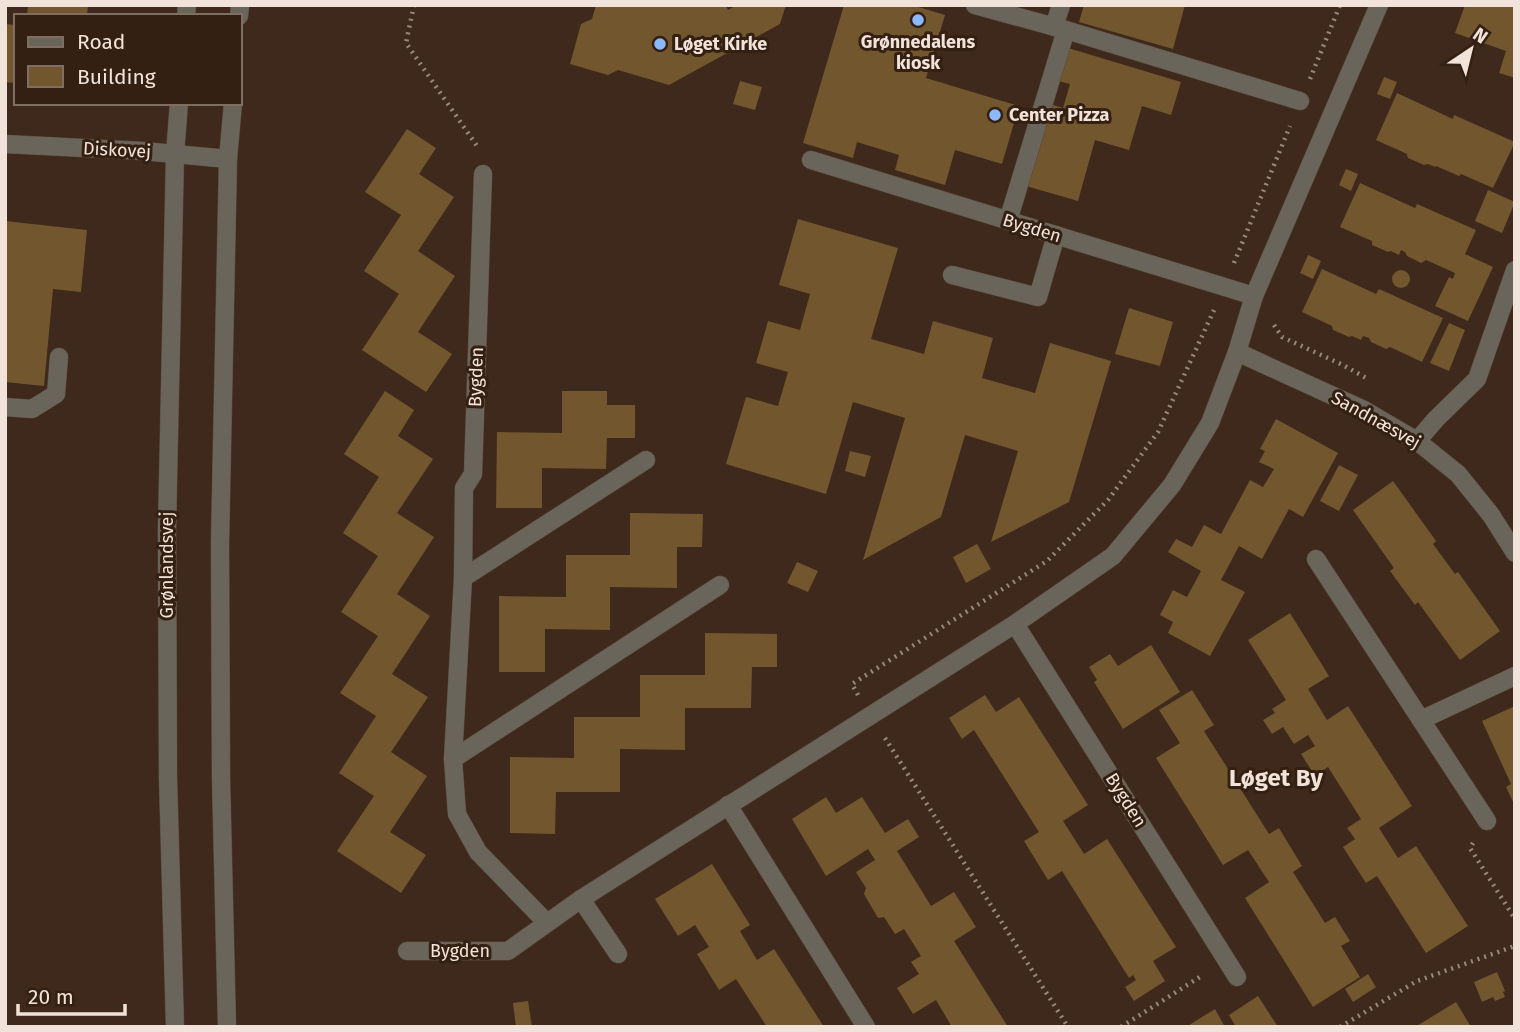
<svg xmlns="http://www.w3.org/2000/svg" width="1520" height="1032" font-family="'Fira Sans',sans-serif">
	<rect width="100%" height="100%" fill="#3e291c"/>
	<g fill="#72562e">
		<path d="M28 5H88L87 16H27Z"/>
		<path d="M596 5H726L728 10 737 5H786L780 24 669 85 618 70 608 75 570 64 581 24 592 19Z"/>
		<path d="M844 5H912L945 15 926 78 1019 106 1002 164 955 150 945 185 895 170 899 155 857 142 853 158 803 143Z"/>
		<path d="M1084 5H1185L1173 49 1079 22Z"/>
		<path d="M1465 5H1515V78L1499 73 1506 51 1455 33Z"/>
		<path d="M5 24 16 25V83L5 82Z"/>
		<path d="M1068 48 1181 82 1171 115 1142 106 1129 150 1095 140 1078 201 1026 186 1050 104 1063 108 1070 84 1058 81Z"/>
		<path d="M1384 77 1397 82 1390 99 1377 94Z"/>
		<path d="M740 81 762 87 755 110 733 104Z"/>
		<path d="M1397 93 1453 119 1454 115 1515 142 1493 188 1461 174 1459 176 1436 166 1435 167 1428 164 1424 165 1408 158 1407 154 1376 140Z"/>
		<path d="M407 129 436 148 419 174 454 197 418 251 455 276 418 332 452 354 426 392 362 350 399 294 364 271 401 215 365 192Z"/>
		<path d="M1346 169 1358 174 1351 191 1339 185Z"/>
		<path d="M1360 183 1415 208 1417 204 1476 230 1465 254 1493 267 1468 321 1435 306 1449 277 1453 279 1455 273 1426 260 1421 263 1407 256 1405 252 1401 250 1399 255 1391 251 1388 252 1372 245V241L1340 227Z"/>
		<path d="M1488 190 1515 202 1502 233 1475 221Z"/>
		<path d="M798 219 898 248 871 339 924 354 933 321 993 338 982 378 1035 393 1050 343 1111 361 1069 502 991 542 1018 451 965 435 941 517 863 560 905 418 853 402 826 494 726 464 746 397 778 406 788 372 756 363 768 321 800 330 810 294 779 285Z"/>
		<path d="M5 221 87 230 81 292 53 289 44 386 5 382Z"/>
		<path d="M1308 255 1321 261 1313 279 1300 273Z"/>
		<path d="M1322 269 1376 294 1379 289 1443 318 1422 362 1390 347 1386 349 1371 342 1369 338 1363 336 1361 340 1352 336 1349 337 1333 330 1332 326 1302 312Z"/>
		<circle cx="1401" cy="279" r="9"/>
		<path d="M1129 308 1173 322 1160 366 1115 354Z"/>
		<path d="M1449 323 1465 330 1449 371 1430 363Z"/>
		<path d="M385 391 414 410 398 436 433 459 397 513 434 537 397 594 430 616 392 674 428 697 391 752 427 776 390 832 426 855 401 893 337 851 374 796 339 773 376 716 340 693 378 636 341 612 378 556 343 533 379 477 344 454Z"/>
		<path d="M562 391H607V405H635V438H607L606 469 542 468V508H496L497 432 562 433Z"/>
		<path d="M1276 419 1338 453 1303 517 1289 509 1262 559 1239 546 1221 580 1245 592 1210 656 1168 633 1173 622 1160 615 1173 590 1187 597 1201 571 1168 552 1176 539 1192 547 1204 525 1221 534 1250 480 1263 487 1274 469 1259 462 1265 451 1260 449Z"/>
		<path d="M850 451 871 456 865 477 845 471Z"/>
		<path d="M1339 465 1358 475 1339 511 1320 501Z"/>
		<path d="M1393 481 1436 541 1433 544 1455 574 1458 572 1500 631 1460 660 1418 602 1415 605 1390 571 1394 568 1353 510Z"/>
		<path d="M630 513 703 514 702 547H677V588L610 587V630L545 629V672H499V596L566 597V555H630Z"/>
		<path d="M977 544 991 569 966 583 953 557Z"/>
		<path d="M797 562 818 571 808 592 787 583Z"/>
		<path d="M1290 613 1329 676 1308 689 1327 720 1348 706 1412 806 1379 828 1398 858 1416 846 1468 926 1426 953 1377 876 1366 883 1343 847 1355 839 1347 828 1361 819 1328 767 1315 776 1301 754 1315 746 1308 735 1294 744 1283 727 1272 734 1263 720 1275 713 1272 709 1286 700 1248 640Z"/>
		<path d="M705 633 777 634V667H752L751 708H685V750L620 749V792H556L555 834 510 833V757L574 758V717H640V675H705Z"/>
		<path d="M1151 645 1180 692 1123 729 1094 682 1097 680 1089 667 1110 654 1118 666Z"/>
		<path d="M1192 690 1214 725 1204 731 1269 834 1279 828 1302 866 1293 872 1325 923 1335 917 1350 941 1341 946 1360 977 1313 1007 1245 898 1269 882 1248 850 1223 865 1156 758 1180 743 1159 710Z"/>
		<path d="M985 695 996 712 1019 697 1088 805 1063 821 1084 854 1107 839 1176 947 1153 961 1165 981 1134 1001 1125 987 1136 980 1133 975 1129 978 1062 871 1048 880 1024 841 1039 832 974 730 962 739 949 718Z"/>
		<path d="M1515 706V806L1506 787 1511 784 1482 721Z"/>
		<path d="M826 797 836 813 862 797 885 833 908 819 919 837 897 851 931 906 954 892 976 927 954 941 1008 1027H952L936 1000 913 1014 897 988 919 974 911 962 921 956 904 929 895 934 884 917 878 918 864 894 866 888 856 872 875 860 868 849 826 876 792 819Z"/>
		<path d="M712 864 750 925 740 931 757 960 774 949 824 1027H767L736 979 719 990 697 954 709 947 695 925 678 936 655 899Z"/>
		<path d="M1497 972 1505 991 1503 992 1505 997 1495 1001 1493 997 1482 1002 1474 982Z"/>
		<path d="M1368 974 1376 987 1353 1002 1345 989Z"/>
		<path d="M1258 996 1278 1027H1236L1229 1015Z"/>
		<path d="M528 1001 532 1027H516L513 1003Z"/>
		<path d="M1456 1002 1471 1027H1415Z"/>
		<path d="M1215 1009 1225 1027H1186Z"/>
	</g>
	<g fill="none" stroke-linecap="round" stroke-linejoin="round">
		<g stroke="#5b473a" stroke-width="19">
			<g id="service">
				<path d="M952 275 1038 297 1056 235"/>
				<path d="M5 407 32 409 56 394 59 357"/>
			</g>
		</g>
		<g stroke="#5b473a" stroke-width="19">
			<g id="pedestrian">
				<path d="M975 5 1066 30 1300 101"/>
				<path d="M1054 27 1061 5"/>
				<path d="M1008 221 1066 30"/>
			</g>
		</g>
		<g stroke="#5b473a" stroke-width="19">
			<g id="minor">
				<path d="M5 144 143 151 228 159"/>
				<path d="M811 160 1254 296"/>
				<path d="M483 174 473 474 464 488 463 578 453 759 457 814 478 852 547 923"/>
				<path d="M1237 352 1364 410 1417 441 1458 474 1491 515 1515 553"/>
				<path d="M1417 441 1436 419 1477 379 1515 270"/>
				<path d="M1316 559 1487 821"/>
				<path d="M463 578 646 460"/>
				<path d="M1015 624 1237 977"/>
				<path d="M1421 720 1515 676"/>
				<path d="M453 759 720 585"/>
				<path d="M728 805 866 1027"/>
				<path d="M581 899 618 954"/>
				<path d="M407 951H508L581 899 1015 624 1113 556 1172 485 1210 423 1237 352 1254 296 1379 5"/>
			</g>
		</g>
		<g stroke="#5b473a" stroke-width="19">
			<g id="tertiary">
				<path d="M186 16 187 5"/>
				<path d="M239 16 240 5"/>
				<path d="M175 1027 168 778 167 529 175 154 179 103"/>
				<path d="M227 1027 221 778 220 543 228 159 233 103"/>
			</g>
		</g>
		<g stroke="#98877c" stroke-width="4.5" stroke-dasharray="2 5" stroke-linecap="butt">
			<path d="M414 5 406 43 479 149"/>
			<path d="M1310 79 1340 5"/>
			<path d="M1234 263 1290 126"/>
			<path d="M1274 325 1282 337 1343 365 1368 379"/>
			<path d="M858 695 852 684 1047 561 1108 500 1158 432 1214 310"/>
			<path d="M885 738 1068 1027"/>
			<path d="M1473 843 1470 848 1515 919"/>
			<path d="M1121 1027 1203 975"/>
			<path d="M1340 1027 1417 981 1515 946"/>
		</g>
		<use href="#service" stroke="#69655a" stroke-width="18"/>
		<use href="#pedestrian" stroke="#69655a" stroke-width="18"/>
		<use href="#minor" stroke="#69655a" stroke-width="18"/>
		<use href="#tertiary" stroke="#69655a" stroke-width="18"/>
	</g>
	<g fill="#8bb9fc" stroke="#342012" stroke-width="2.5">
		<circle cx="918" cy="20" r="7"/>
		<circle cx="660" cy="44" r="7"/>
		<circle cx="995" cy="115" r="7"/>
	</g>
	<g text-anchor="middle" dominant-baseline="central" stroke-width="6" stroke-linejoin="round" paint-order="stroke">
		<g font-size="18" font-weight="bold" fill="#f1e3da" stroke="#342012" text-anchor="start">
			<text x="918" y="42" text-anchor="middle">Grønnedalens<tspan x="918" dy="21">kiosk</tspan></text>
			<text x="674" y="44">Løget Kirke</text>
			<text x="1009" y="115">Center Pizza</text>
		</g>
		<g font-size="18" fill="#f1e3da" stroke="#342012">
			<text transform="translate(117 150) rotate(3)">Diskovej</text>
			<text transform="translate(1032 228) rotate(17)">Bygden</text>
			<text transform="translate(476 377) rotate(-88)">Bygden</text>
			<text transform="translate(1376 420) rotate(29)">Sandnæsvej</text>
			<text transform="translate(167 565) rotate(-90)">Grønlandsvej</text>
			<text transform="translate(1126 800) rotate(58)">Bygden</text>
			<text x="460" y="951">Bygden</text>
		</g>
		<g font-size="24" font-weight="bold" fill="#f1e3da" stroke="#342012">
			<text x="1276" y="778">Løget By</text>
		</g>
	</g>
	<rect width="1520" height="1032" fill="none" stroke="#f1e3da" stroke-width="14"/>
	<rect x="14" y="14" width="228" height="91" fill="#342012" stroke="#806e62" stroke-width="2"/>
	<rect x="28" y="37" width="35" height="10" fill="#69655a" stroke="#806e62" stroke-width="2"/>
	<text x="77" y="49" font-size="21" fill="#f1e3da">Road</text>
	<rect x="28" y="66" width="35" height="21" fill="#72562e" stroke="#806e62" stroke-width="2"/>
	<text x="77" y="84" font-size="21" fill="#f1e3da">Building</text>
	<g transform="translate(1471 49) rotate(35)" stroke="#342012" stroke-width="5" paint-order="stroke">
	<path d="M0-5L12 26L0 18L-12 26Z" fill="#f1e3da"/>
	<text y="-10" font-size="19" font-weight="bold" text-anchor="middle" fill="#f1e3da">N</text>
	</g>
	<path d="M18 1004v10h107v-10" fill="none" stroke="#f1e3da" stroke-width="3.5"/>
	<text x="28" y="1004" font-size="21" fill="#f1e3da" stroke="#342012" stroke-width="5" paint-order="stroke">20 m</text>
</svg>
